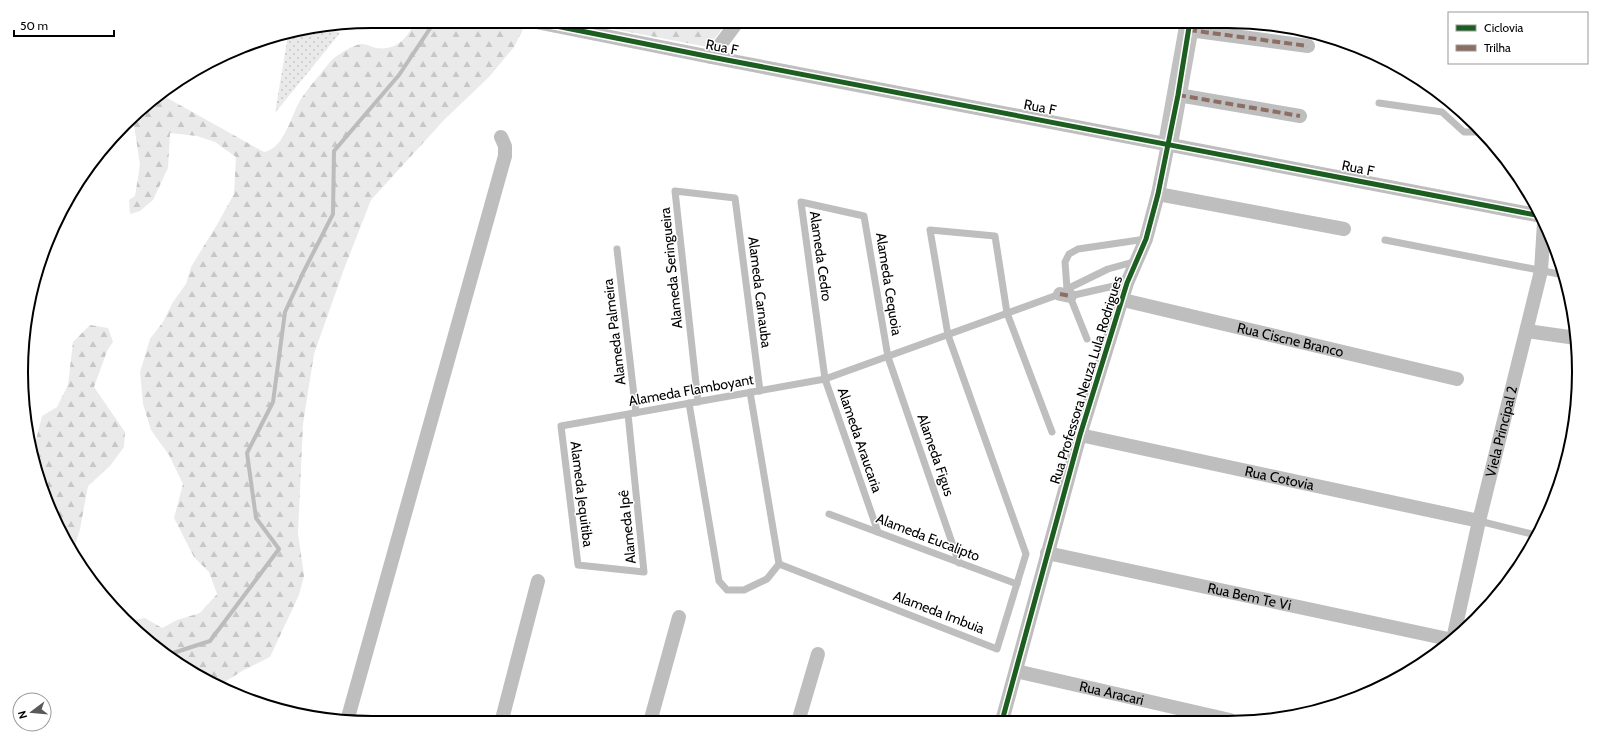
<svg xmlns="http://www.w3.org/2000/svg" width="1600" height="744" font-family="Cabin,sans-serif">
	<defs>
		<pattern id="forest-firs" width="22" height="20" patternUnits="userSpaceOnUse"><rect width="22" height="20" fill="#eaeaea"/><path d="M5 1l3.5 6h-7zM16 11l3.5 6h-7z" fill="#c7c7c7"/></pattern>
		<pattern id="park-dots" width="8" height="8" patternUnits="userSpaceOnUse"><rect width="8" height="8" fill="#eaeaea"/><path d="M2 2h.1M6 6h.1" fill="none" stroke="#c7c7c7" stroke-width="1.8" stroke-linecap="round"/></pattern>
	</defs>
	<rect width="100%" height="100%" fill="#fff"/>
	<g fill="url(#forest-firs)">
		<path d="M416 21H527L514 47 489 77 444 120 371 200 344 269 314 354 303 424 298 533 304 576 299 595 270 657 242 671 220 685 141 636 128 621 145 618 162 628 177 620 200 613 217 594 209 572 194 557 174 518 183 484 169 455 151 430 143 404 140 372 150 339 163 322 173 302 186 284 191 267 218 223 234 194 236 157 215 142 197 136 170 133 168 168 153 200 140 211 130 214 129 200 135 196 140 165 133 118 141 108 160 94 264 152C286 148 291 112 303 96 311 85 321 73 330 62 335 56 354 44 362 44 366 44 372 47 376 48 398 51 407 37 416 21Z"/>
		<path d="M571 21H728L708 47Z"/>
		<path d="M90 325 108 328 113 342 107 351 94 387 125 432 124 447 110 466 88 486 80 529 73 553 68 547C61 533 33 479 37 467L36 440 42 416 57 407 68 385 73 342Z"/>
	</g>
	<path fill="url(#park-dots)" d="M330 28 340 33 275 113 288 35Z"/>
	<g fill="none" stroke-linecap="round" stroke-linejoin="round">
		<path stroke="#bcbcbc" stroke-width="4" d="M170 654 210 641 279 549 256 518 247 453 273 402 285 312 304 271 333 214 334 151 399 75 435 21"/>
		<g stroke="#bebebe" stroke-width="7">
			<path d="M1379 103 1442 112 1464 132H1483"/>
			<path d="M1385 240 1564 275"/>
			<path d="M617 249 636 413"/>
			<path d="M1067 289 1108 269 1137 261"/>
			<path d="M1070 296 1127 283"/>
			<path d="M1087 339 1067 289 1065 262 1069 254 1078 249 1146 239"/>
			<path d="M698 402 675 191 735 198 760 391"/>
			<path d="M689 403 719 581 727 590H744L767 579 779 564 750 392"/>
			<path d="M628 414 644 572 578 565 561 426 825 379 1060 294"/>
			<path d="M829 514 1017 584"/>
			<path d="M1479 521 1536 535"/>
			<path d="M878 532 825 379 801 202 864 216 888 357 959 563"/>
			<path d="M779 564 997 649 1026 554 948 335 930 230 995 236 1007 313 1052 432"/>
		</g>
		<g stroke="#bebebe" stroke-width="14">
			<path d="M536 22 711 57 1541 216"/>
			<path d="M1189 30 1308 46"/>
			<path d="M711 57 738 21"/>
			<path d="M1178 95 1300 116"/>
			<path d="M1158 194 1344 229"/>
			<path d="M1060 294 1070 296"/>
			<path id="s1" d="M1123 300 1457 379"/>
			<path d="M1527 331 1576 338"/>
			<path id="s2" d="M1080 435 1479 521"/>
			<path id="s3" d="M1047 553 1453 640"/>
			<path id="s4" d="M1453 639 1479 521 1541 271 1544 223"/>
			<path id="s5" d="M1016 671 1230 720"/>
			<path d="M347 721 505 156V146L501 137"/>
			<path d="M1002 721 1080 435 1127 283 1146 239 1158 194 1168 144"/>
			<path d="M650 722 679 617"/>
			<path d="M798 722 818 654"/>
			<path d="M501 723 538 581"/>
		</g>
		<path stroke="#c1c1c1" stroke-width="20" d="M1168 144 1190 21"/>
		<g stroke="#8d6e63" stroke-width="4" stroke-dasharray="8 4" stroke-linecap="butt">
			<path d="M1189 30 1308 46"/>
			<path d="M1178 95 1300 116"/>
			<path d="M1060 294 1070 296"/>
		</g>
		<g stroke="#fff" stroke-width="8">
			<g id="cycleway">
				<path d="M536 22 711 57 1541 216"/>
				<path d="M1002 721 1080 435 1127 283 1146 239 1158 194 1178 95 1190 21"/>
			</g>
		</g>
		<use href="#cycleway" stroke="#1b5e20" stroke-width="5"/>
	</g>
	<g text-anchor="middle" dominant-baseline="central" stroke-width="3" stroke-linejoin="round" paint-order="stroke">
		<g font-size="14" fill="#000" stroke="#fff">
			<text transform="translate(722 47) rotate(11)">Rua F</text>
			<text transform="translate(1040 107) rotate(11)">Rua F</text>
			<text transform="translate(1358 168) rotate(11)">Rua F</text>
			<text transform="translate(821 256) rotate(82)">Alameda Cedro</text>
			<text transform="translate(671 268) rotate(-96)">Alameda Seringueira</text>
			<text transform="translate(889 284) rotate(81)">Alameda Cequoia</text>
			<text transform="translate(760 292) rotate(83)">Alameda Carnauba</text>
			<text transform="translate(614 332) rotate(-97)">Alameda Palmeira</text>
			<text stroke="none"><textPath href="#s1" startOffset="172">Rua Ciscne Branco</textPath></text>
			<text transform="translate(1086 380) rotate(-73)">Rua Professora Neuza Lula Rodrigues</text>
			<text transform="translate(691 390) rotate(-10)">Alameda Flamboyant</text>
			<text stroke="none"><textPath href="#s4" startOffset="213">Viela Principal 2</textPath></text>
			<text transform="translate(860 440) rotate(71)">Alameda Araucaria</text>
			<text transform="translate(936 455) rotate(71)">Alameda Figus</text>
			<text stroke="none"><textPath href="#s2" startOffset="204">Rua Cotovia</textPath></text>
			<text transform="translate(582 494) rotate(83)">Alameda Jequitiba</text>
			<text transform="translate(627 527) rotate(-96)">Alameda Ipê</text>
			<text transform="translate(928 537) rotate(21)">Alameda Eucalipto</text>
			<text stroke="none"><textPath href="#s3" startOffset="207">Rua Bem Te Vi</textPath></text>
			<text transform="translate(939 612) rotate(21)">Alameda Imbuia</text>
			<text stroke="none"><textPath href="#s5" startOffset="98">Rua Aracari</textPath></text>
		</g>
	</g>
	<path d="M0 0H1600V744H0ZM372 28H1228A344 344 0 0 1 1572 372V372A344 344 0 0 1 1228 716H372A344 344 0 0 1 28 372V372A344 344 0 0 1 372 28Z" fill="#fff" fill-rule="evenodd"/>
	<path fill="none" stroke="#000" stroke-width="2" d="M372 28H1228A344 344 0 0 1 1572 372V372A344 344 0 0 1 1228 716H372A344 344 0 0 1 28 372V372A344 344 0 0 1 372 28Z"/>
	<rect x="1448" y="12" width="140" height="52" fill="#ffffff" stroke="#999999"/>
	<rect x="1456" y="25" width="20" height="6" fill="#1b5e20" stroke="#999999"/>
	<text x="1484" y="32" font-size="12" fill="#000000">Ciclovia</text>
	<rect x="1456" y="45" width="20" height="6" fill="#8d6e63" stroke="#999999"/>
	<text x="1484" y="52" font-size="12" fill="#000000">Trilha</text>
	<g transform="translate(32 712) rotate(254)"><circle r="19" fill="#ffffff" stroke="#999999"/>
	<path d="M0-3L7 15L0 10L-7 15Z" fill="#595959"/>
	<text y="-6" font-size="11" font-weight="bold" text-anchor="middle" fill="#000000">N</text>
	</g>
	<path d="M14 30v6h100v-6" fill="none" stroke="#000000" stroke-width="2"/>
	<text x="20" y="30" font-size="12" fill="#000000" stroke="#ffffff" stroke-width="3" paint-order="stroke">50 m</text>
</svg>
